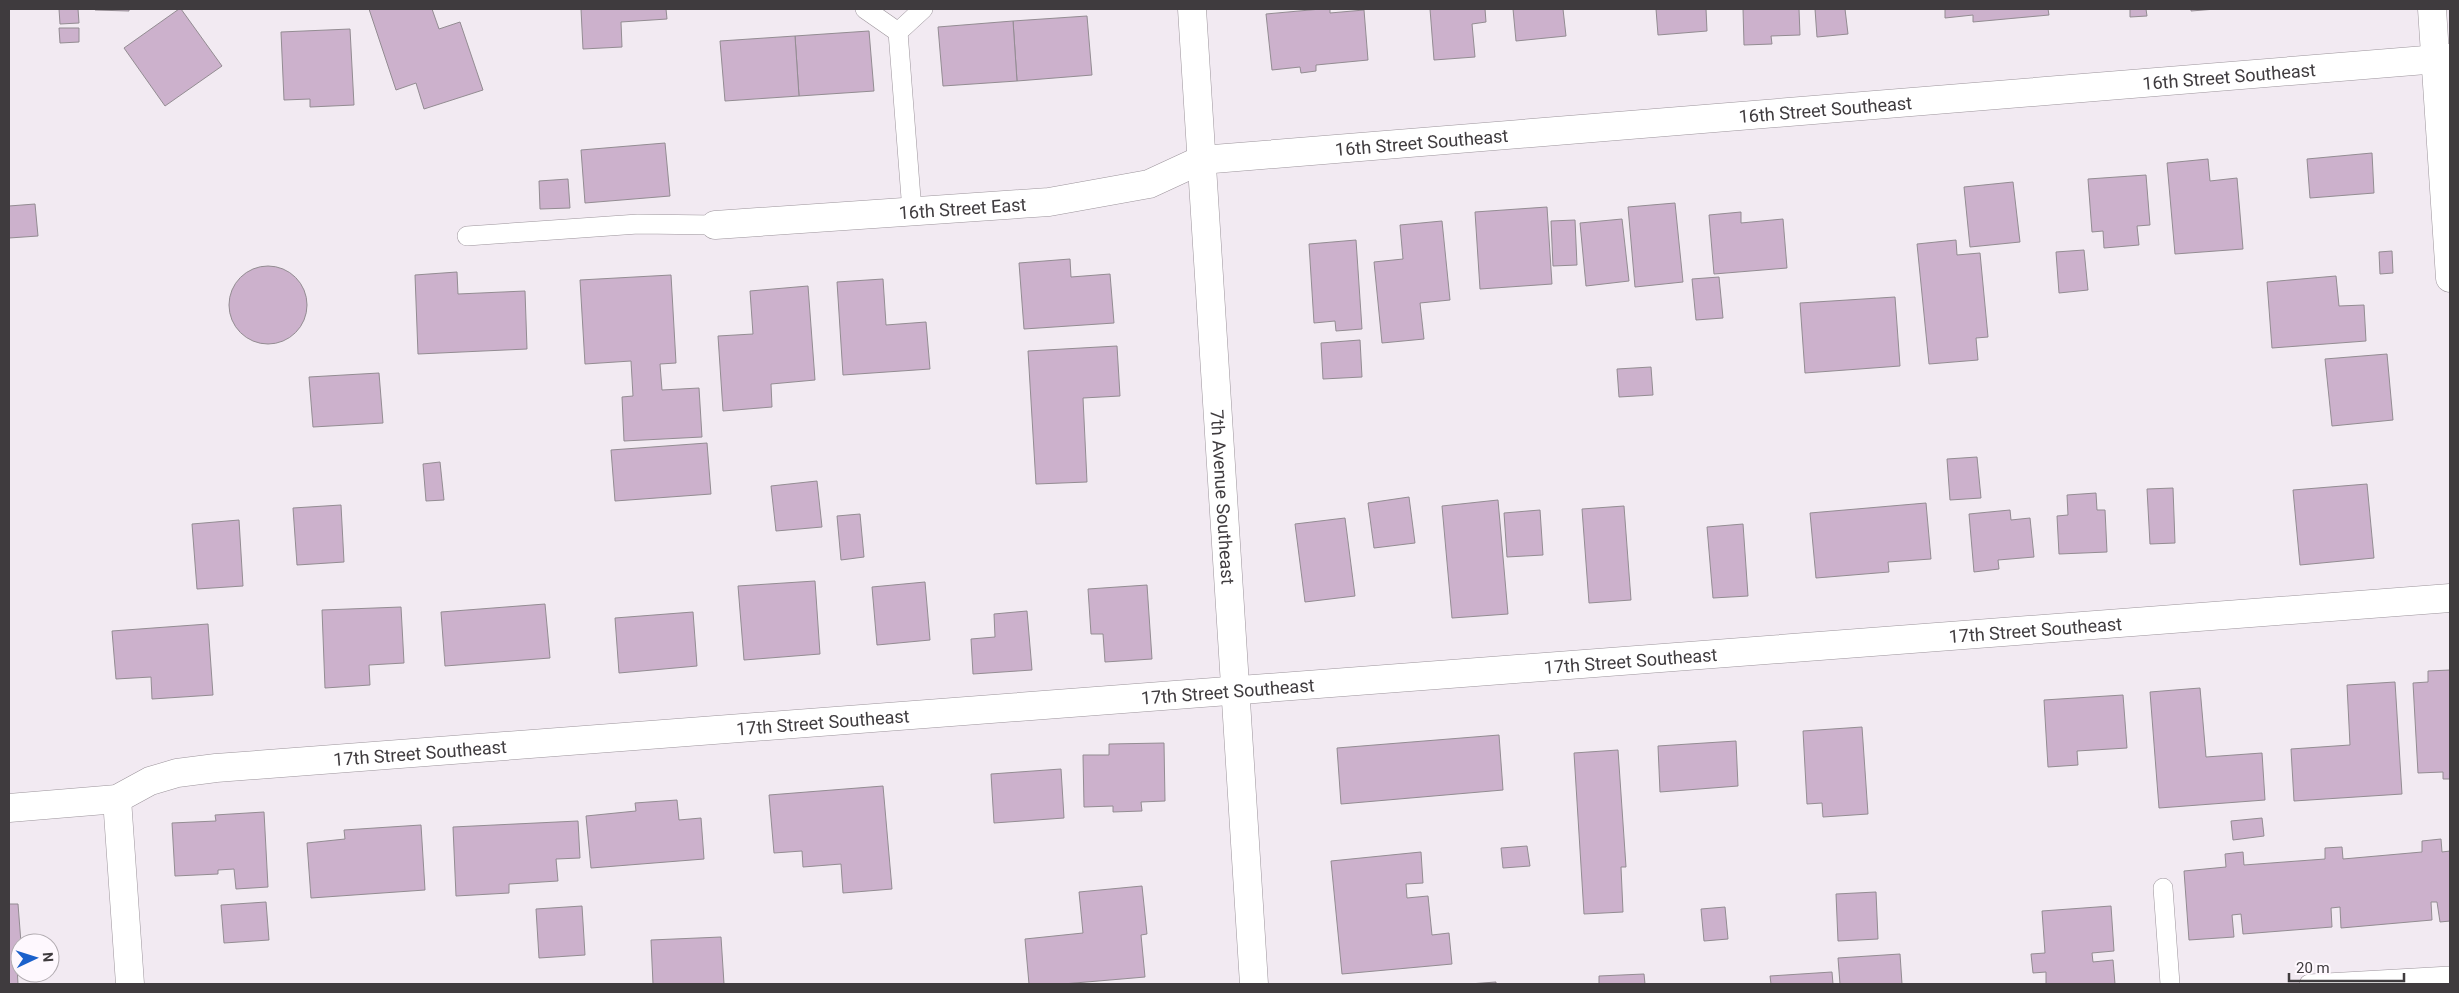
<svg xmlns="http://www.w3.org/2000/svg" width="2459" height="993" font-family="Roboto,sans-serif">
	<rect width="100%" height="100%" fill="#f2eaf2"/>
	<g fill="#ccb1cc" stroke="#938c92">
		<path d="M59 9H78L79 23 60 24Z"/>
		<path d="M95 9H129V11L95 10Z"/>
		<path d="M179 9H181L222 66 165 106 124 48Z"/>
		<path d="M369 9H432L439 29 460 22 483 90 424 109 416 83 396 90Z"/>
		<path d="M581 9H666L667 19 621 22 622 47 583 49Z"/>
		<path d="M1321 9H1330V13L1364 10 1368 60 1316 65V71L1301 73 1300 67 1272 70 1266 14Z"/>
		<path d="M1430 9H1485L1486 22 1472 24 1475 57 1434 60Z"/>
		<path d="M1513 9H1563L1566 36 1516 41Z"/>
		<path d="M1656 9H1706L1707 31 1658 35Z"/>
		<path d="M1743 9H1799L1800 35 1771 36 1772 44 1744 45Z"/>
		<path d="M1815 9H1845L1848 34 1817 37Z"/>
		<path d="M1945 9H2054H2048L2049 15 1973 22V15L1945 18Z"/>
		<path d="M2130 9H2146L2147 16 2130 17Z"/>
		<path d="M2191 9H2216L2191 11Z"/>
		<path d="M1087 16 1092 75 1017 81 1013 21Z"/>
		<path d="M1013 21 1017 81 943 86 938 27Z"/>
		<path d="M59 28H79V42L60 43Z"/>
		<path d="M350 29 354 105 310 107V99L284 100 281 32Z"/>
		<path d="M869 31 874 91 799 96 795 36Z"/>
		<path d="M795 36 799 96 725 101 720 41Z"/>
		<path d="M665 143 670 196 585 203 581 150Z"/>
		<path d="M2372 153 2374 193 2310 198 2307 159Z"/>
		<path d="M2208 159 2210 181 2237 178 2243 249 2175 254 2167 163Z"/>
		<path d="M2146 175 2150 225 2137 226 2139 245 2104 248 2103 231 2092 232 2088 179Z"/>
		<path d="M568 179 570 208 540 209 539 181Z"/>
		<path d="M2013 182 2020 242 1970 247 1964 187Z"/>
		<path d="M1675 203 1683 282 1635 287 1628 207Z"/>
		<path d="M35 204 38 236 9 238V206Z"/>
		<path d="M1547 207 1552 284 1480 289 1475 212Z"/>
		<path d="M1741 212V223L1783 219 1787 268 1714 274 1709 215Z"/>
		<path d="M1622 219 1629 281 1586 286 1580 223Z"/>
		<path d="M1575 220 1577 265 1553 266 1551 221Z"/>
		<path d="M1442 221 1450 300 1420 303 1424 339 1382 343 1374 262 1403 259 1400 225Z"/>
		<path d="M1356 240 1362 329 1336 331 1335 321 1314 323 1309 244Z"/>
		<path d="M1956 240 1957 255 1980 253 1988 337 1976 338 1978 360 1929 364 1917 244Z"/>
		<path d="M2084 250 2088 290 2059 293 2056 252Z"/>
		<path d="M2392 251 2393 273 2380 274 2379 252Z"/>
		<path d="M1070 259 1071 277 1110 274 1114 323 1024 329 1019 263Z"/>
		<circle cx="268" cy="305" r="39"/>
		<path d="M457 272 458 294 525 291 527 349 418 354 415 275Z"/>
		<path d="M671 275 676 363 660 364 662 390 699 388 702 437 624 441 622 397 633 396 631 361 585 364 580 280Z"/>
		<path d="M2336 276 2339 306 2364 305 2366 341 2272 348 2267 282Z"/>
		<path d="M1719 277 1723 318 1696 320 1692 279Z"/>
		<path d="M883 279 886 325 926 322 930 369 843 375 837 282Z"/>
		<path d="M808 286 815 380 771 384 772 407 723 411 718 336 753 334 750 291Z"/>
		<path d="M1895 297 1900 366 1805 373 1800 303Z"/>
		<path d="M1360 340 1362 377 1323 379 1321 343Z"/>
		<path d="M1117 346 1120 396 1083 398 1087 482 1036 484 1028 351Z"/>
		<path d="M2387 354 2393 420 2332 426 2325 359Z"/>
		<path d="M1651 367 1653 395 1619 397 1617 369Z"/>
		<path d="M379 373 383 423 313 427 309 377Z"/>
		<path d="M707 443 711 494 615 501 611 450Z"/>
		<path d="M1977 457 1981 498 1950 500 1947 459Z"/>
		<path d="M440 462 444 500 426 501 423 464Z"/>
		<path d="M817 481 822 527 776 531 771 486Z"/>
		<path d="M2367 484 2374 558 2300 565 2293 490Z"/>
		<path d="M2173 488 2175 543 2150 544 2147 489Z"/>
		<path d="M2096 493 2097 510H2105L2107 552 2059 554 2057 516 2068 515 2067 495Z"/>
		<path d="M1409 497 1415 543 1374 548 1368 503Z"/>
		<path d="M1498 500 1508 614 1452 618 1442 506Z"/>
		<path d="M1926 503 1931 559 1888 562 1889 572 1816 578 1810 513Z"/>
		<path d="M341 505 344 562 297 565 293 508Z"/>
		<path d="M1624 506 1631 600 1589 603 1582 509Z"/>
		<path d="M1540 510 1543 555 1507 557 1504 513Z"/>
		<path d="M2010 510 2011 520 2030 518 2034 557 1998 560 1999 569 1974 572 1969 514Z"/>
		<path d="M860 514 864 557 841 560 837 516Z"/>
		<path d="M1345 518 1355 596 1305 602 1295 524Z"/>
		<path d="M239 520 243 586 197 589 192 524Z"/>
		<path d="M1743 524 1748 596 1713 598 1707 527Z"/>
		<path d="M815 581 820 654 744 660 738 586Z"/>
		<path d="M925 582 930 640 877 645 872 587Z"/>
		<path d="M1147 585 1152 659 1105 662 1103 634H1091L1088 589Z"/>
		<path d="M545 604 550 658 445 666 441 612Z"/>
		<path d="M401 607 404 663 369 665 370 685 325 688 322 610Z"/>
		<path d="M1027 611 1032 670 973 674 971 639 995 637 994 614Z"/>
		<path d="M693 612 697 666 619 673 615 618Z"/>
		<path d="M208 624 213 695 152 699 151 677 116 679 112 631Z"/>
		<path d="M2450 670V779H2443V772L2418 773 2413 683 2428 682V671Z"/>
		<path d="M2395 682 2402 794 2294 801 2291 749 2350 745 2347 685Z"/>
		<path d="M2200 688 2206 757 2262 753 2265 800 2159 808 2150 692Z"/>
		<path d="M2123 695 2127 748 2077 751 2078 765 2048 767 2044 700Z"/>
		<path d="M1862 727 1868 814 1823 817 1822 803 1807 804 1803 731Z"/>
		<path d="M1499 735 1503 790 1341 804 1337 748Z"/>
		<path d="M1736 741 1738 786 1660 792 1658 746Z"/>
		<path d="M1164 743 1165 801 1141 802 1142 811 1113 812V806L1084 807 1083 755H1109V744Z"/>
		<path d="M1618 750 1626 867H1621L1623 912 1584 914 1574 753Z"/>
		<path d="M1061 769 1064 818 994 823 991 774Z"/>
		<path d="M883 786 892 889 843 893 841 864 803 867 802 851 774 853 769 795Z"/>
		<path d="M677 800 679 820 701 818 704 859 591 868 586 816 636 811 635 803Z"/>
		<path d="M264 812 268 887 236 889 234 869 218 870V874L175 876 172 823 216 821 215 815Z"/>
		<path d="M2262 818 2264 836 2233 840 2231 821Z"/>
		<path d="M578 821 580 858 556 859 558 881 509 884V893L456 896 453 827Z"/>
		<path d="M421 825 425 890 311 898 307 843 345 839 344 830Z"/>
		<path d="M2441 839 2442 852 2450 851V921L2440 922 2437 902H2431L2432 920 2341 928 2340 907 2331 908 2332 927 2243 934 2241 914 2232 915 2234 937 2189 940 2184 871 2226 867 2225 854 2243 852 2244 865 2325 859V848L2342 847 2343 859 2422 852V841Z"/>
		<path d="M1527 846 1530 866 1503 868 1501 848Z"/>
		<path d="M1421 852 1423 883 1406 884 1407 898 1428 896 1432 935 1449 933 1452 964 1342 974 1331 861Z"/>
		<path d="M1142 886 1147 934 1141 935 1145 977 1063 984H1029L1025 939 1083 933 1079 892Z"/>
		<path d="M1876 892 1878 939 1838 941 1836 894Z"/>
		<path d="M266 902 269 940 224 943 221 905Z"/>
		<path d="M9 904H18L21 943 20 949H16L18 984H9Z"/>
		<path d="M582 906 585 955 539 958 536 909Z"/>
		<path d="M2111 906 2114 951 2092 953 2093 962 2113 960 2115 984H2046V972L2033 973 2031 954 2045 953 2042 911Z"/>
		<path d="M1725 907 1728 939 1704 941 1701 909Z"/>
		<path d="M721 937 724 984H653L651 940Z"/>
		<path d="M1900 954 1902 984H1840L1838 958Z"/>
		<path d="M1832 972 1833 984H1771L1770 976Z"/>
		<path d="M1644 974 1645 984H1599V976Z"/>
		<path d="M1496 982V984H1469Z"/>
	</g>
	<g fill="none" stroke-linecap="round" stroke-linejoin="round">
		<g stroke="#9c949b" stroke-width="20">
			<g id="lane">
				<path d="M865 9 898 32 912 211"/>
				<path d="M898 32 923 9"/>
				<path d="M467 236 638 224 715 225"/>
				<path d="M2163 888 2170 984"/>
				<path d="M2309 984 2450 976"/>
			</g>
		</g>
		<g stroke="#9c949b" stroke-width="29">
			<g id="street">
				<path d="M2432 9 2450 278"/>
				<path id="s1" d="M715 225 1049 202 1149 184 1201 160 2450 58"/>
				<path d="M117 799 130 984"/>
				<path id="s2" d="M9 808 117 799 150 781 177 773 216 768 2450 598"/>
			</g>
		</g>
		<g stroke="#9c949b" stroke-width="29">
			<g id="secondary">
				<path id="s3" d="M1192 9 1254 984"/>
			</g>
		</g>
		<use href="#lane" stroke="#fff" stroke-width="19"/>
		<use href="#street" stroke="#fff" stroke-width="28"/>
		<use href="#secondary" stroke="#fff" stroke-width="28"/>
	</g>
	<g text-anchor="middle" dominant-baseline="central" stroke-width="4" stroke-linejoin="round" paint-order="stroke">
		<g font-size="18" fill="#3f3b3e" stroke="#fef8fe">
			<text stroke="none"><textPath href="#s1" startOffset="1525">16th Street Southeast</textPath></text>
			<text stroke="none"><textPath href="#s1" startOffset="1120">16th Street Southeast</textPath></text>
			<text stroke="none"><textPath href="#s1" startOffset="715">16th Street Southeast</textPath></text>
			<text stroke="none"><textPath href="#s1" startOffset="248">16th Street East</textPath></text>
			<text stroke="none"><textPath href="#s3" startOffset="489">7th Avenue Southeast</textPath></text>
			<text stroke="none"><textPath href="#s2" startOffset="2038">17th Street Southeast</textPath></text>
			<text stroke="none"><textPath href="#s2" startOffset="1632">17th Street Southeast</textPath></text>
			<text stroke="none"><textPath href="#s2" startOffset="1228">17th Street Southeast</textPath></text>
			<text stroke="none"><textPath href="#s2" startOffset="822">17th Street Southeast</textPath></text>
			<text stroke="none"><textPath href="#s2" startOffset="418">17th Street Southeast</textPath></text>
		</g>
	</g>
	<rect width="2459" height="993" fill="none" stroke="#3f3b3e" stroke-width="20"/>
	<g transform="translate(35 958) rotate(86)"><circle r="24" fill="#fef8fe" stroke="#b2acb1"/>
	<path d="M0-4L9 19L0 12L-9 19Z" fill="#1a60cb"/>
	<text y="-8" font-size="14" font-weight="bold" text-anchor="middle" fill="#3f3b3e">N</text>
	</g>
	<path d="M2289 973v8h115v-8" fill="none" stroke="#3f3b3e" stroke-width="2.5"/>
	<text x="2296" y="973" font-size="15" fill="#3f3b3e" stroke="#fef8fe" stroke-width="4" paint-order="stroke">20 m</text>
</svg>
